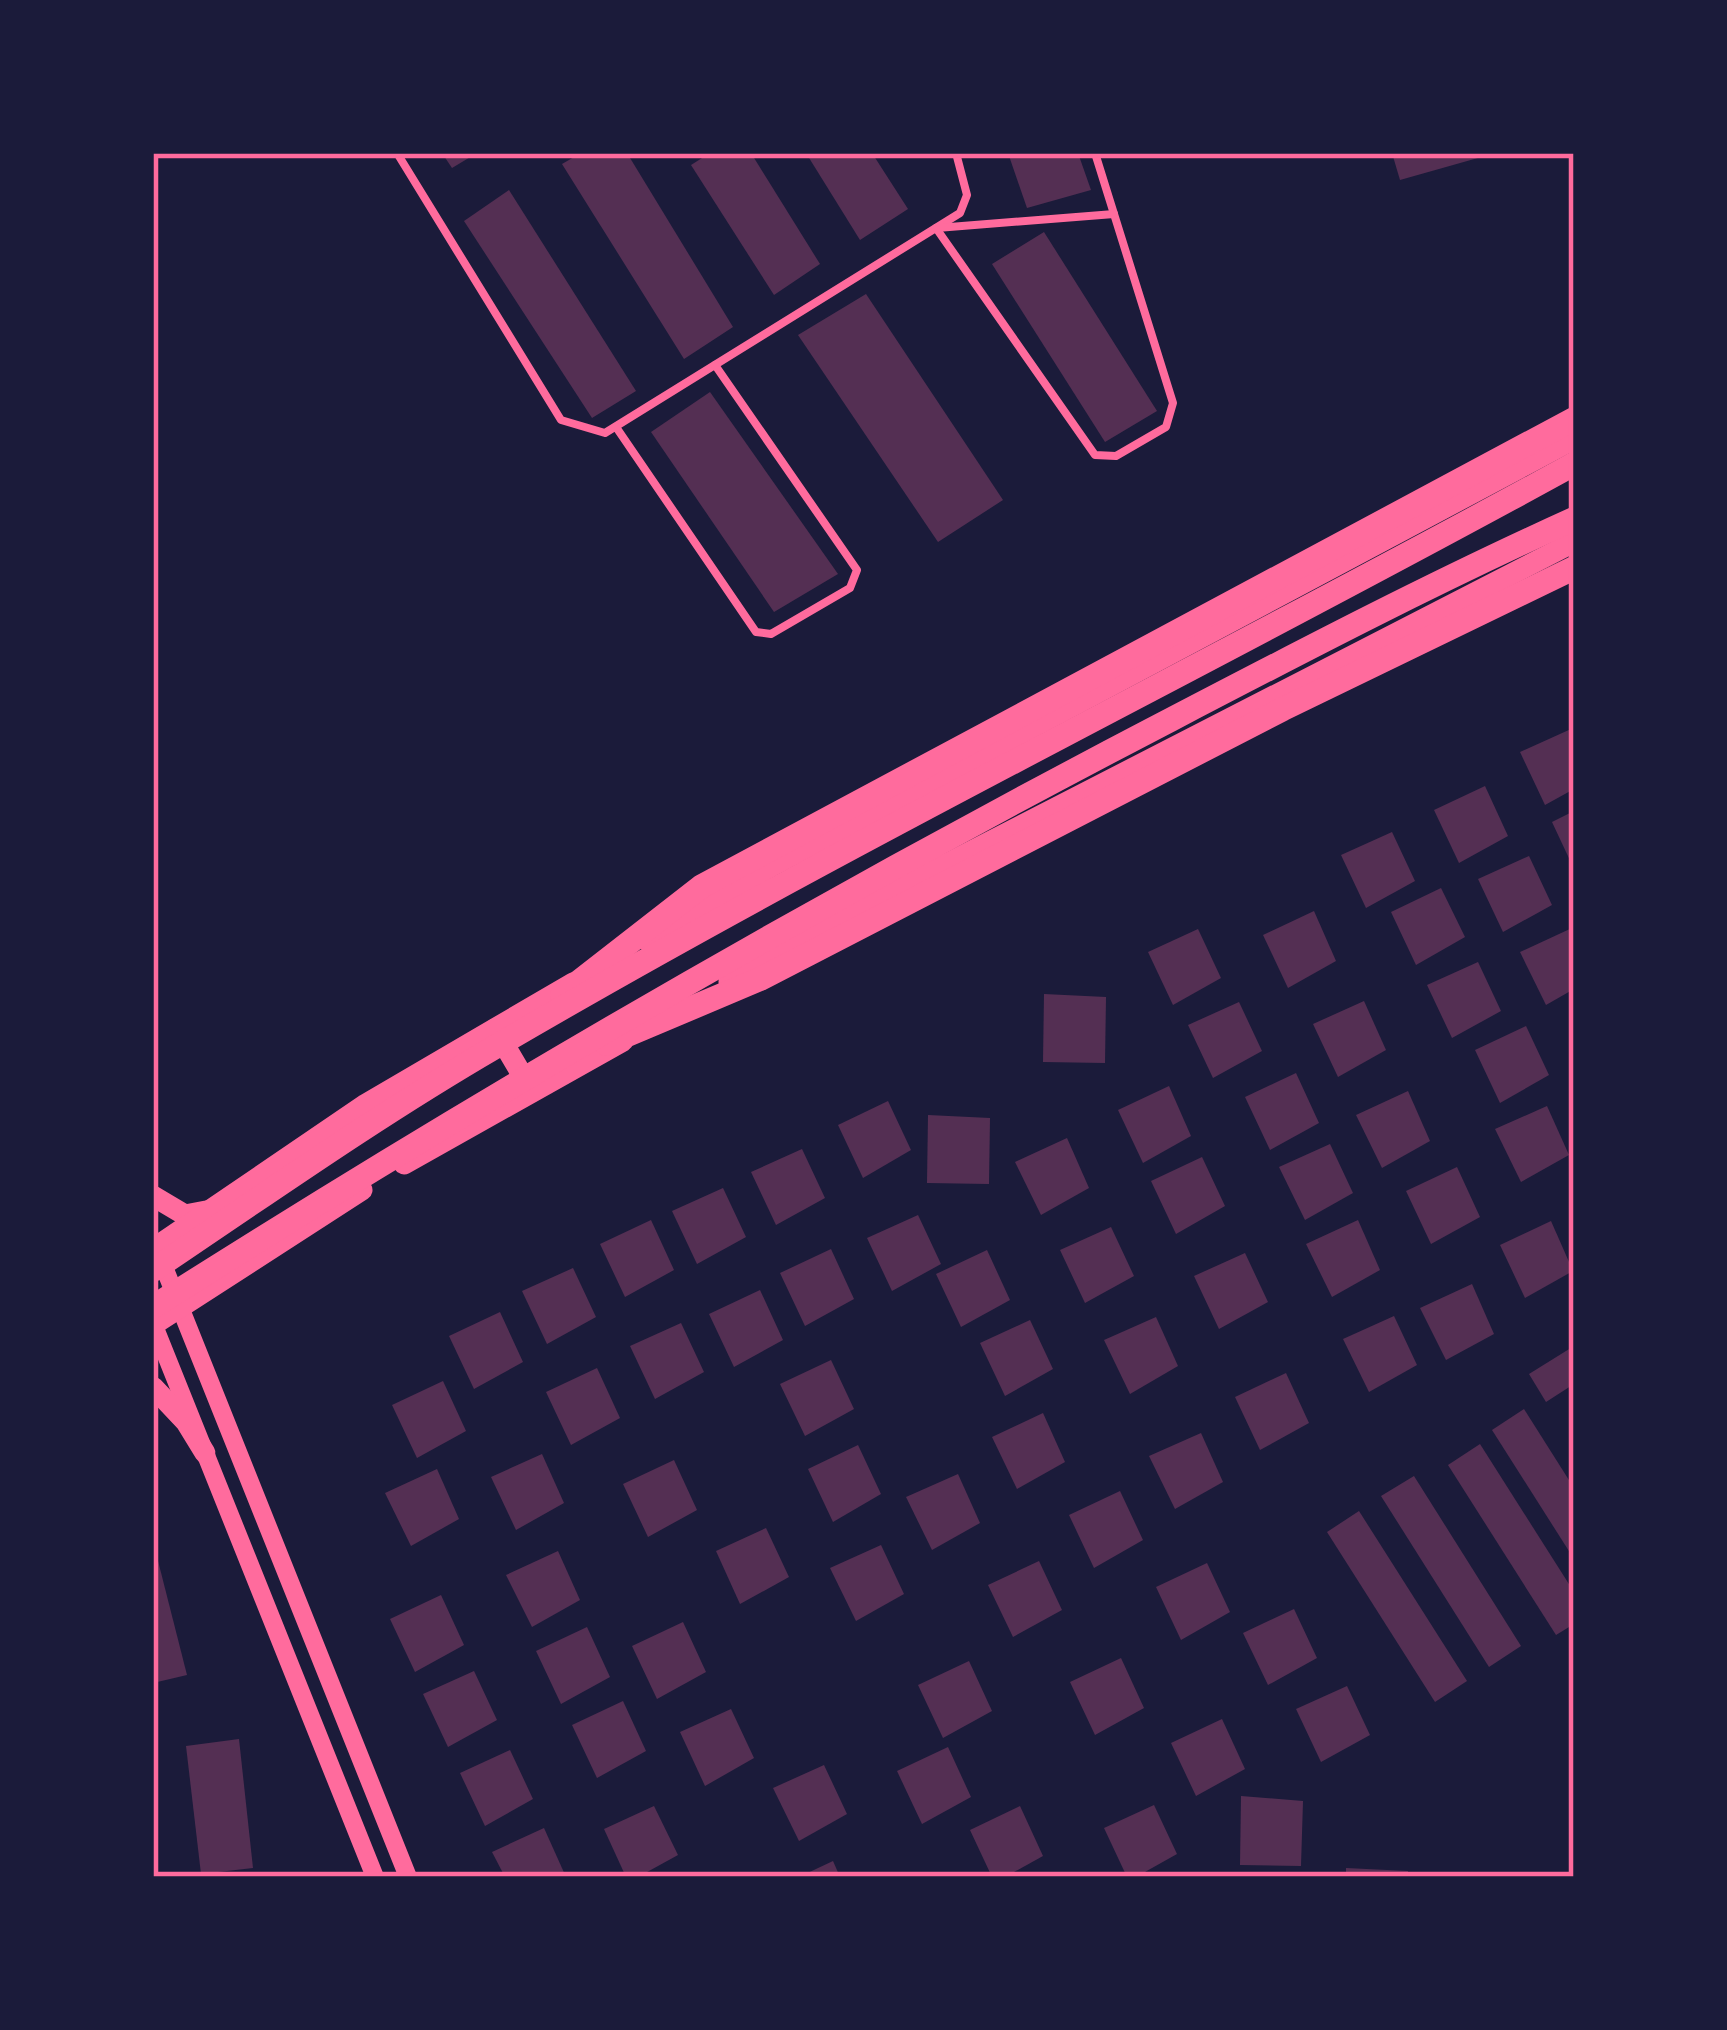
<svg xmlns="http://www.w3.org/2000/svg" width="1727" height="2030" font-family="Figtree,sans-serif">
	<rect width="100%" height="100%" fill="#1b1b3a"/>
	<g fill="#542f53">
		<path d="M442 153H477L452 168Z"/>
		<path d="M581 153H627L733 327 684 359 562 164Z"/>
		<path d="M710 153H751L820 264 774 295 691 165Z"/>
		<path d="M806 153H872L908 209 860 240Z"/>
		<path d="M1008 153H1078L1091 190 1027 208Z"/>
		<path d="M1392 153H1492V154L1400 180Z"/>
		<path d="M509 190 636 391 592 418 464 221Z"/>
		<path d="M1044 232 1157 411 1105 442 992 264Z"/>
		<path d="M866 294 1003 500 938 542 798 335Z"/>
		<path d="M710 392 838 574 774 612 651 432Z"/>
		<path d="M1571 729 1574 789 1545 805 1520 752Z"/>
		<path d="M1485 786 1508 836 1459 863 1434 810Z"/>
		<path d="M1574 811V869L1552 822Z"/>
		<path d="M1392 832 1415 881 1366 908 1341 855Z"/>
		<path d="M1529 856 1552 905 1503 932 1478 879Z"/>
		<path d="M1441 888 1465 937 1416 965 1391 912Z"/>
		<path d="M1314 911 1336 961 1288 988 1263 935Z"/>
		<path d="M1572 928 1574 989 1546 1005 1520 952Z"/>
		<path d="M1198 929 1221 978 1173 1005 1148 952Z"/>
		<path d="M1478 962 1501 1011 1452 1038 1427 985Z"/>
		<path d="M1044 994 1106 997 1105 1063 1043 1062Z"/>
		<path d="M1364 1001 1386 1050 1338 1077 1313 1024Z"/>
		<path d="M1239 1002 1262 1051 1213 1078 1188 1025Z"/>
		<path d="M1526 1026 1549 1075 1500 1103 1475 1050Z"/>
		<path d="M1296 1073 1319 1123 1270 1150 1245 1097Z"/>
		<path d="M1169 1086 1191 1136 1143 1163 1118 1110Z"/>
		<path d="M1408 1091 1430 1141 1382 1168 1356 1115Z"/>
		<path d="M888 1101 911 1150 863 1178 838 1125Z"/>
		<path d="M1547 1106 1569 1155 1521 1182 1495 1129Z"/>
		<path d="M928 1115 990 1118 989 1184 927 1183Z"/>
		<path d="M1067 1138 1089 1188 1041 1215 1015 1162Z"/>
		<path d="M1330 1144 1353 1193 1305 1220 1279 1167Z"/>
		<path d="M802 1149 825 1198 776 1225 751 1172Z"/>
		<path d="M1202 1157 1225 1206 1176 1234 1151 1181Z"/>
		<path d="M1457 1167 1480 1217 1431 1244 1406 1191Z"/>
		<path d="M723 1188 746 1237 697 1264 672 1211Z"/>
		<path d="M918 1215 941 1264 892 1291 867 1238Z"/>
		<path d="M651 1220 674 1270 625 1297 600 1244Z"/>
		<path d="M1358 1220 1380 1270 1332 1297 1306 1244Z"/>
		<path d="M1551 1221 1573 1271 1525 1298 1500 1245Z"/>
		<path d="M1111 1227 1134 1276 1085 1303 1060 1250Z"/>
		<path d="M831 1249 854 1299 805 1326 780 1273Z"/>
		<path d="M987 1250 1010 1300 961 1327 936 1274Z"/>
		<path d="M1245 1253 1268 1302 1219 1329 1194 1276Z"/>
		<path d="M573 1268 596 1317 547 1344 522 1291Z"/>
		<path d="M1472 1284 1494 1334 1446 1360 1420 1308Z"/>
		<path d="M760 1290 783 1340 734 1367 709 1314Z"/>
		<path d="M500 1312 523 1362 474 1389 449 1336Z"/>
		<path d="M1394 1316 1417 1365 1369 1392 1343 1339Z"/>
		<path d="M1156 1317 1178 1366 1130 1394 1104 1340Z"/>
		<path d="M1030 1320 1053 1369 1005 1396 980 1343Z"/>
		<path d="M681 1323 704 1372 655 1399 630 1346Z"/>
		<path d="M1574 1346V1384L1546 1402 1529 1374Z"/>
		<path d="M831 1360 854 1409 805 1436 780 1384Z"/>
		<path d="M597 1368 620 1418 571 1445 546 1392Z"/>
		<path d="M1286 1373 1309 1423 1260 1450 1235 1397Z"/>
		<path d="M443 1381 466 1431 417 1458 392 1405Z"/>
		<path d="M1524 1409 1574 1488V1559L1492 1430Z"/>
		<path d="M1043 1413 1065 1462 1017 1489 992 1437Z"/>
		<path d="M1201 1433 1223 1482 1175 1509 1149 1456Z"/>
		<path d="M1480 1444 1574 1592V1624L1556 1635 1448 1465Z"/>
		<path d="M858 1445 881 1494 833 1522 808 1469Z"/>
		<path d="M542 1454 564 1503 516 1530 491 1477Z"/>
		<path d="M674 1460 697 1510 648 1537 623 1484Z"/>
		<path d="M437 1469 459 1519 411 1546 385 1493Z"/>
		<path d="M958 1474 980 1523 932 1550 906 1497Z"/>
		<path d="M1414 1476 1521 1646 1489 1667 1381 1496Z"/>
		<path d="M1120 1491 1143 1540 1094 1568 1069 1515Z"/>
		<path d="M1359 1511 1467 1681 1435 1702 1327 1532Z"/>
		<path d="M766 1528 789 1577 740 1604 716 1551Z"/>
		<path d="M881 1545 904 1594 856 1621 830 1568Z"/>
		<path d="M155 1549 187 1675 153 1683V1550Z"/>
		<path d="M558 1551 580 1600 532 1627 506 1575Z"/>
		<path d="M1039 1561 1062 1610 1013 1637 988 1585Z"/>
		<path d="M1207 1563 1230 1612 1181 1640 1156 1587Z"/>
		<path d="M441 1595 464 1645 415 1672 390 1619Z"/>
		<path d="M1294 1609 1317 1658 1268 1685 1243 1633Z"/>
		<path d="M683 1622 706 1672 657 1699 632 1646Z"/>
		<path d="M587 1627 610 1677 561 1704 536 1651Z"/>
		<path d="M1121 1658 1144 1708 1095 1735 1070 1682Z"/>
		<path d="M969 1661 992 1711 943 1738 918 1685Z"/>
		<path d="M474 1671 497 1720 448 1747 423 1694Z"/>
		<path d="M1347 1686 1370 1735 1321 1762 1296 1709Z"/>
		<path d="M623 1701 646 1751 597 1778 572 1725Z"/>
		<path d="M731 1709 754 1758 705 1786 680 1732Z"/>
		<path d="M1222 1719 1245 1769 1196 1796 1171 1743Z"/>
		<path d="M239 1739 253 1868 201 1874 186 1746Z"/>
		<path d="M948 1747 971 1797 922 1824 897 1771Z"/>
		<path d="M510 1750 533 1799 485 1826 460 1773Z"/>
		<path d="M824 1765 847 1814 799 1841 773 1788Z"/>
		<path d="M1241 1796 1303 1801 1301 1866 1240 1865Z"/>
		<path d="M1154 1805 1177 1854 1136 1877H1127L1104 1828Z"/>
		<path d="M654 1806 678 1855 638 1877H626L604 1829Z"/>
		<path d="M1020 1806 1043 1856 1005 1877H992L970 1830Z"/>
		<path d="M544 1828 566 1877H505L492 1852Z"/>
		<path d="M833 1861 840 1877H799Z"/>
		<path d="M1346 1868 1408 1871V1877H1346Z"/>
	</g>
	<g fill="none" stroke-linecap="round" stroke-linejoin="round">
		<g stroke="#ff6b9d" stroke-width="8">
			<path d="M397 153 561 420 605 433 960 213 967 195 956 153"/>
			<path d="M936 228 1095 455 1116 456 1166 427 1173 403 1095 153"/>
			<path d="M937 228 1114 214"/>
			<path d="M616 427 756 632 771 634 850 588 857 570 715 365"/>
		</g>
		<g stroke="#ff6b9d" stroke-width="18">
			<path d="M158 1252 408 1877"/>
			<path d="M153 1323 375 1877"/>
		</g>
		<g stroke="#ff6b9d" stroke-width="21">
			<path d="M646 940 772 866 1574 439"/>
			<path d="M729 982 880 898 1574 542"/>
			<path d="M495 1029 531 1090"/>
			<path d="M404 1164 623 1041"/>
			<path d="M153 1196 185 1215 206 1211"/>
			<path d="M153 1249 366 1104 573 983"/>
			<path d="M153 1325 362 1190"/>
			<path d="M153 1387 186 1422 205 1453"/>
		</g>
		<g stroke="#ff6b9d" stroke-width="24">
			<path d="M562 995 702 886 1574 419"/>
			<path d="M606 1044 760 979 1283 709 1574 568"/>
			<path d="M153 1270C266 1194 378 1115 495 1047 848 840 1216 661 1574 464"/>
			<path d="M153 1307C478 1100 810 908 1151 730 1291 657 1430 584 1574 519"/>
		</g>
	</g>
	<rect width="1727" height="2030" fill="none" stroke="#1b1b3a" stroke-width="312"/>
	<rect x="156" y="156" width="1415" height="1718" fill="none" stroke="#ff6b9d" stroke-width="4.5"/>
</svg>
